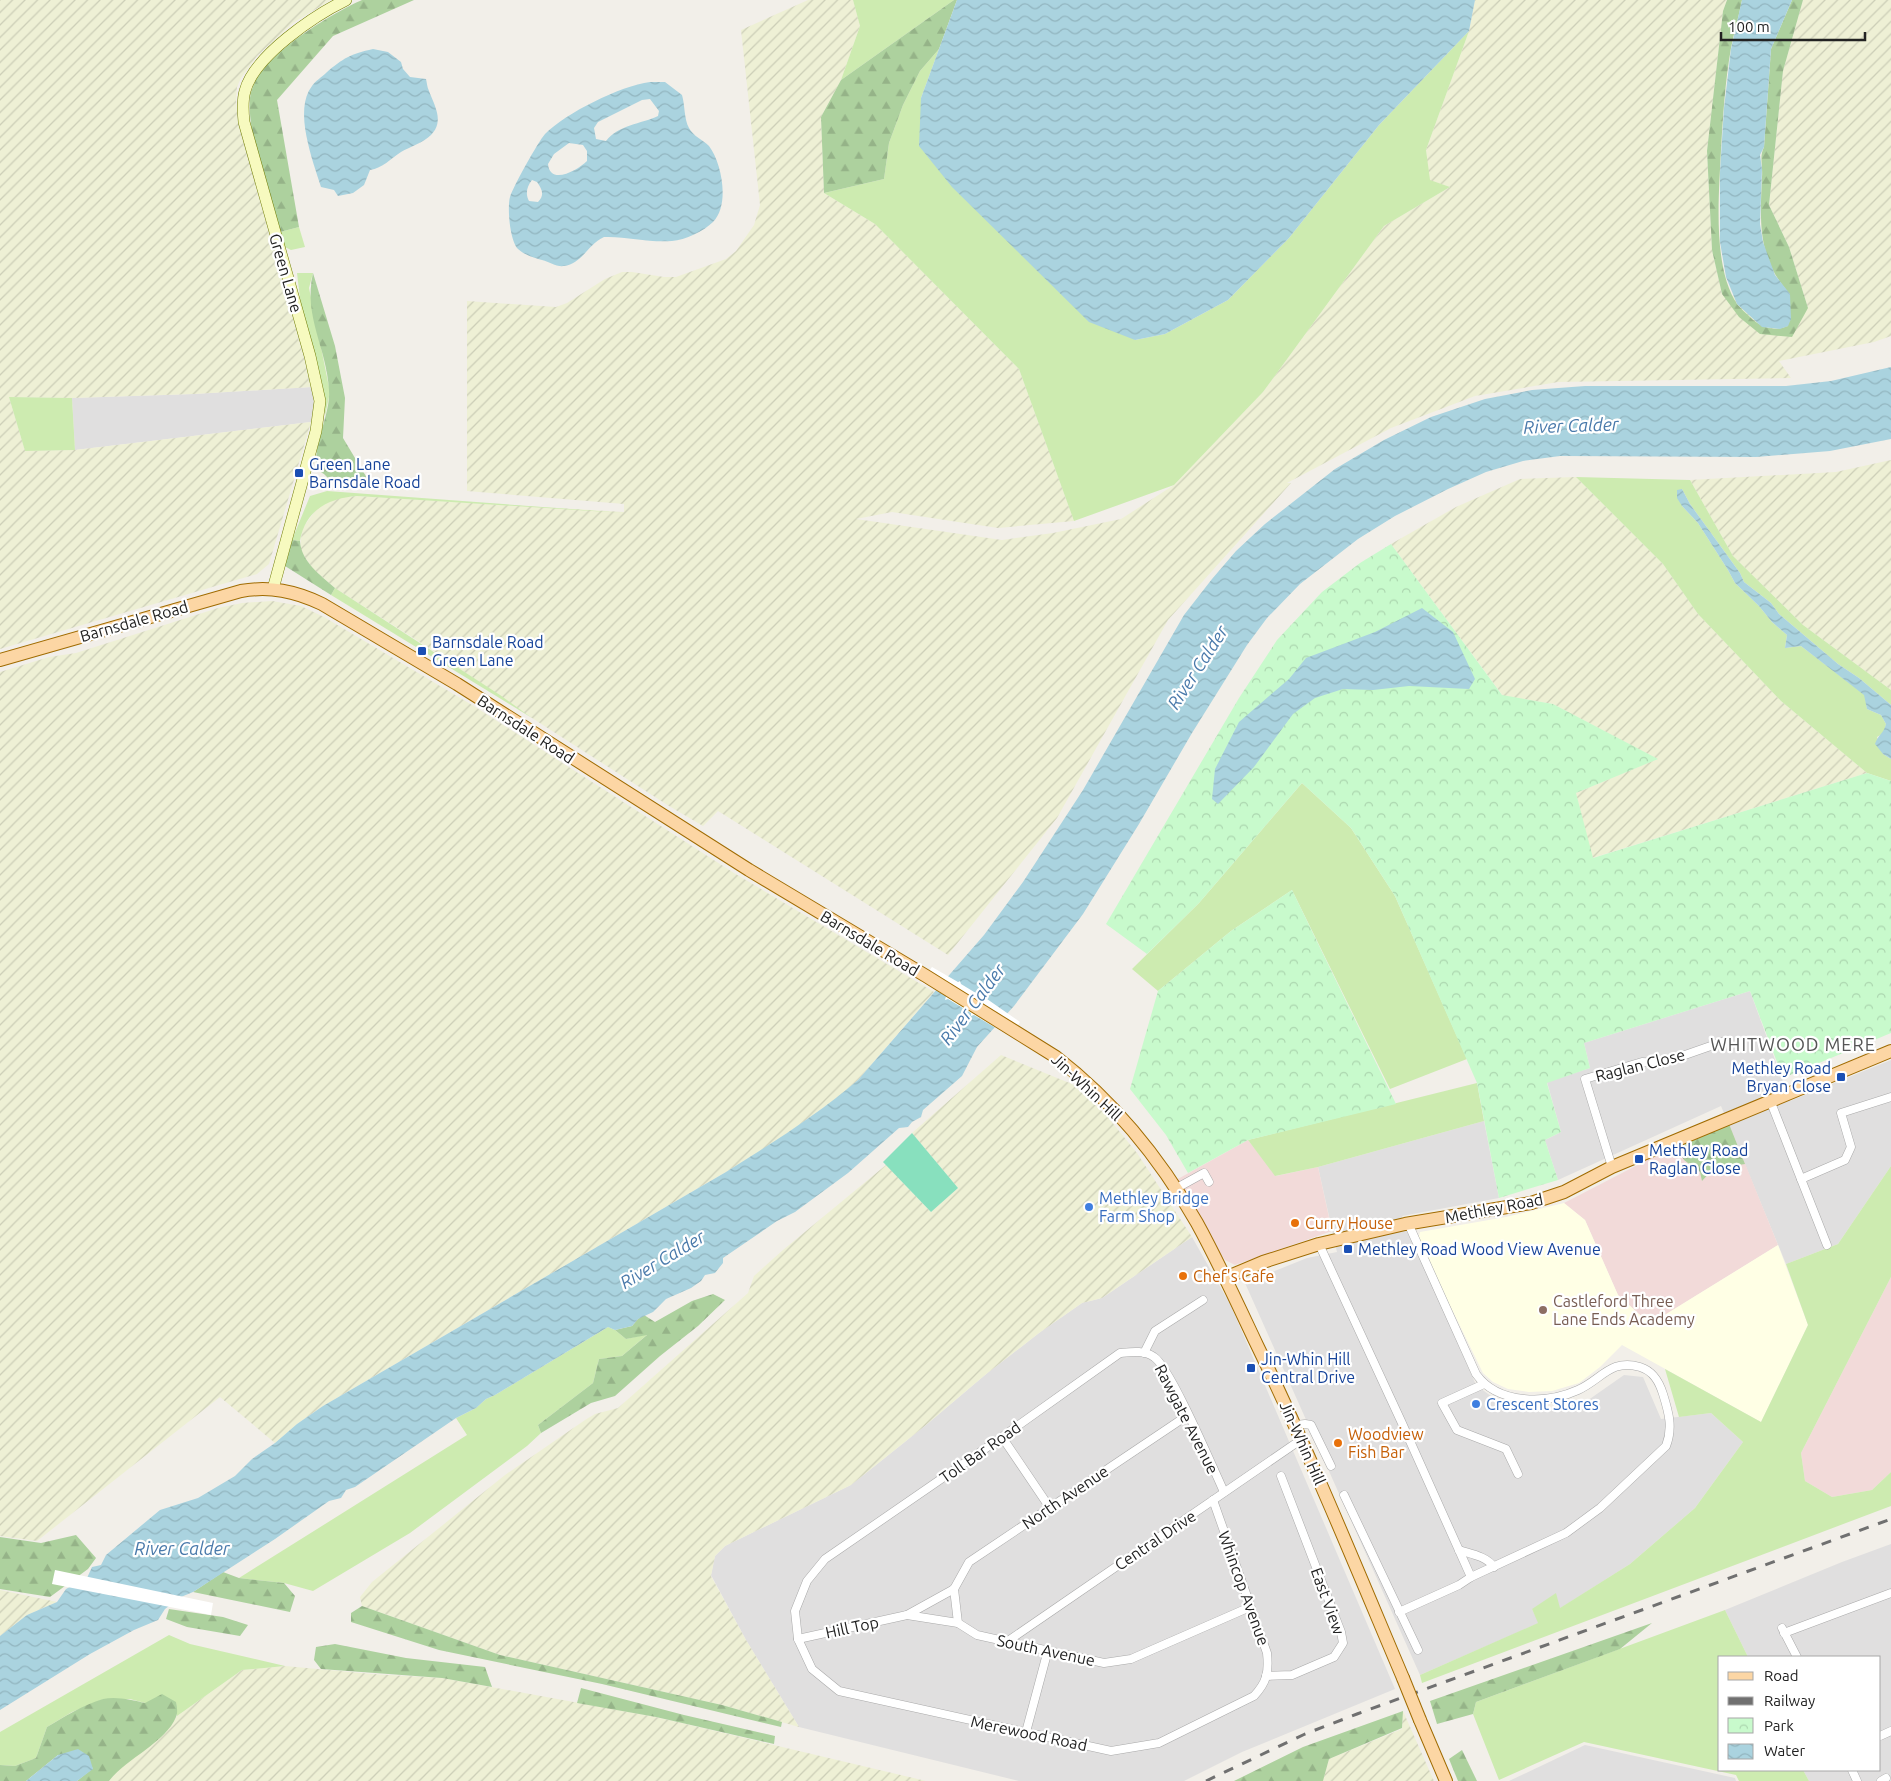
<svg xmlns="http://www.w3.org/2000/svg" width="1891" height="1781" font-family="Ubuntu,sans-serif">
	<defs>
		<pattern id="farmland-furrows" width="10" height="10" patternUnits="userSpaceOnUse" patternTransform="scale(1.25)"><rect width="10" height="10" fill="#eef0d5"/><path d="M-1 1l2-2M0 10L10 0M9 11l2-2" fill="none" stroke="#ccceb7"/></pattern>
		<pattern id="forest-firs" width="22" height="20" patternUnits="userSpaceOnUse" patternTransform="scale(1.25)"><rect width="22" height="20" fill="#add19e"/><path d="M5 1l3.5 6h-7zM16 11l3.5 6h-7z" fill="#95b388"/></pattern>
		<pattern id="park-crowns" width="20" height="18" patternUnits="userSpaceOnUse" patternTransform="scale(1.25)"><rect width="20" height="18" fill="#c8facc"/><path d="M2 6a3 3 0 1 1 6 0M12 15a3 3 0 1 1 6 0" fill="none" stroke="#acd6af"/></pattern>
		<pattern id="water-waves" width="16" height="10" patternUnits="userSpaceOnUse" patternTransform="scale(1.25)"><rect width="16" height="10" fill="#aad3df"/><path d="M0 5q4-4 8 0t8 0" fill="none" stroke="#92b5bf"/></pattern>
	</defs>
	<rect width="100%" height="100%" fill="#f2efe9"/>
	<g fill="#e0dfdf">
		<path d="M312 387 314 405 311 422 75 450 72 398 194 394Z"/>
		<path d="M1750 991 1790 1101 1891 1060V1166L1838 1244 1786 1264 1721 1106 1558 1180 1545 1140 1561 1132 1547 1082 1590 1068 1584 1043Z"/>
		<path d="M1484 1121 1499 1198 1402 1216 1476 1385 1503 1405 1537 1411 1584 1403 1624 1375 1643 1377 1661 1419 1711 1413 1743 1442 1695 1508 1630 1564 1559 1609H1532L1539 1623 1420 1675 1245 1283 1307 1258 1337 1252 1318 1167Z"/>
		<path d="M1192 1237 1231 1306 1395 1689 1242 1752 1184 1781H1019L799 1727 746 1640 711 1575 715 1556 725 1546 851 1485 926 1425 985 1375 1039 1333 1082 1303 1102 1298Z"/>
		<path d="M1891 1544V1781H1809L1803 1770H1880V1657H1748L1725 1610 1842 1562Z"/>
		<path d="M1585 1745 1735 1778 1736 1781H1509Z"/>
	</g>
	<g fill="#f2dad9">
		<path d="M1729 1124 1778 1245 1650 1324 1618 1295 1585 1220 1564 1203 1651 1158Z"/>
		<path d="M1248 1140 1276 1176 1318 1167 1332 1231 1235 1265 1225 1260 1219 1252 1176 1180Z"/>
		<path d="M1891 1277V1472L1872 1490 1832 1497 1805 1481 1801 1453Z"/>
	</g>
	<path fill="#ffffe5" d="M1564 1203 1585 1220 1618 1295 1650 1324 1778 1245 1808 1325 1761 1422 1622 1345 1600 1367 1579 1383 1552 1391 1529 1392 1508 1389 1493 1382 1483 1373 1418 1240 1420 1232 1506 1217Z"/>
	<g fill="url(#farmland-furrows)">
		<path d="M0 0H331L293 23 257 56 241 78 237 87 236 100 238 123 245 148 312 387 194 394 72 398 9 397 25 451 75 450 311 422 269 564 257 574 0 649Z"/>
		<path d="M808 0H853L860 26 841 80 821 117 824 193 875 224 1019 369 1074 521 998 528 892 512 856 519 1002 540 1053 533 1121 519 1174 485 1263 392 1384 226 1450 187 1429 180 1426 150 1469 31 1475 0H1727L1723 11 1707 151 1712 250 1722 294 1808 308 1789 247 1769 205 1783 71 1803 0H1891V336L1874 342 1779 361 1791 378 1558 382 1475 396 1391 428 1287 483H1291L1168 620 1057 818 948 955 718 811 703 826 669 806 532 718 429 648 335 588 313 569 300 550 302 529 318 507 329 501 343 497 357 496 624 512V504L467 491V301L556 307 567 303 605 279 622 272H632L664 277H676L726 259 736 251 754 225 760 205 741 30Z"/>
		<path d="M1891 460V690L1803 625 1733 556 1690 480 1836 472Z"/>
		<path d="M1576 477 1663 564 1698 614 1781 701 1867 773 1592 858 1576 793 1657 759 1553 704 1503 696 1391 544 1456 507 1520 479Z"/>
		<path d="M272 601 301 606 324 617 472 705 734 873 934 992 858 1080 837 1098 775 1142 726 1172 323 1406 297 1424 275 1443 220 1397 37 1541 0 1536V672L49 657 76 653 218 608 242 603Z"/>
		<path d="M1001 1055 1072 1084 1106 1115 1137 1153 1192 1237 1102 1298 1082 1303 1039 1333 985 1375 926 1425 851 1485 725 1546 715 1556 711 1576 746 1640 799 1727 722 1705 500 1655 362 1606 360 1597 372 1582 505 1475 585 1420 595 1414 618 1408 748 1293 754 1276 783 1250 886 1165 931 1212 958 1188 912 1133Z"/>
		<path d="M0 1590 57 1602 27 1615 0 1636Z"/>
		<path d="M285 1666 372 1674 442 1678 656 1717 926 1781H109L116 1772 165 1733 177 1716 242 1670Z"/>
		<path d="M1403 1711 1434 1781H1323L1329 1759 1402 1729Z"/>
	</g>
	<g fill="#cdebb0">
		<path d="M853 0H954L841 80 860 26Z"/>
		<path d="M1469 31 1426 150 1430 180 1450 187 1384 226 1263 392 1174 485 1074 521 1019 369 875 224 824 193 884 179 889 143 903 105 920 71 939 49 921 98 1135 340 1165 334 1228 300 1289 238 1379 125Z"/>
		<path d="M299 227 305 247 291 250 285 247 280 232Z"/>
		<path d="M297 273H313L309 288 330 392 325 416 323 387 302 315Z"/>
		<path d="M9 397 72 398 75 450 25 451Z"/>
		<path d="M1576 477 1690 480 1733 556 1803 625 1891 690V705L1859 678 1838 664 1779 614 1771 603 1744 582 1740 573 1690 504 1682 489V506L1698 523 1728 570 1735 583 1759 606 1772 622 1787 635 1785 648 1801 646 1865 695 1867 709 1881 715 1886 724 1884 733 1877 737 1883 754 1891 759V781L1867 773 1781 701 1698 614 1663 564Z"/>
		<path d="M327 491 624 513 357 496C329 498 305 510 300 541L292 540 310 496Z"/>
		<path d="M335 588 500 695 532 718 331 595Z"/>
		<path d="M1302 783 1351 828 1395 896 1467 1059 1390 1089 1292 890 1231 931 1158 991 1132 969 1199 903Z"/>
		<path d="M1477 1083 1484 1121 1318 1167 1275 1176 1248 1140Z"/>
		<path d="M1891 1166V1277L1801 1453 1805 1481 1832 1497 1872 1490 1891 1472V1506L1422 1683 1420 1675 1538 1623 1532 1609 1556 1593 1560 1608 1630 1564 1695 1508 1743 1442 1711 1413 1679 1417 1665 1369 1761 1422 1808 1325 1786 1264 1838 1244Z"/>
		<path d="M608 1327 615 1330 626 1339 648 1334 622 1356 599 1359 593 1383 538 1425 541 1433 527 1446 410 1533 313 1591 284 1583 239 1578 467 1435 456 1418 476 1408 486 1399 495 1395Z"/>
		<path d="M1725 1610 1748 1657H1720V1770H1803L1809 1781H1739L1736 1775 1584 1742 1499 1780 1473 1714 1476 1702Z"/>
		<path d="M169 1635 190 1644 285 1666 242 1670 177 1716 176 1702 145 1703 130 1699H104L72 1712 47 1727 36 1758 15 1766 0 1765V1732Z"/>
	</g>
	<g fill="url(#forest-firs)">
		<path d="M362 0H414L333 36 277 100 299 227 280 232C269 195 247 136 250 98 253 60 330 14 362 0Z"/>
		<path d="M954 0H957L939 49 920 71 903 105 889 143 884 179 824 193 821 117 841 80Z"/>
		<path d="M1727 0H1742C1739 16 1734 32 1731 48 1725 82 1723 116 1721 150 1719 194 1712 266 1737 304 1741 309 1746 313 1750 317 1761 328 1775 332 1788 326L1790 294C1757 259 1760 221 1762 177 1763 165 1759 157 1764 147L1771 49 1792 0H1803L1783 71 1769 205 1789 247 1808 308 1792 337 1760 334 1739 317 1722 294 1712 250 1707 151 1723 11Z"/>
		<path d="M313 273 335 346 345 398 343 438 370 483 332 482 324 474 317 470C312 445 331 414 329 390 327 348 303 317 313 273Z"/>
		<path d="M292 540 300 541C301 561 320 575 335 588L331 595 285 566Z"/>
		<path d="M1729 1124 1745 1164 1713 1169 1702 1181 1700 1172 1684 1160 1677 1148Z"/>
		<path d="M713 1294 725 1300 698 1326 660 1356 615 1396 591 1403 541 1433 538 1425 593 1383 599 1359 622 1356 647 1335 626 1339 615 1330 632 1326 638 1319 644 1315 655 1322 692 1301Z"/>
		<path d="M76 1535 96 1558 88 1569 50 1597 0 1589V1537L41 1543Z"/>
		<path d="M223 1572 239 1578 284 1583 295 1596 290 1612 193 1592Z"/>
		<path d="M362 1606 500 1655 722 1705 782 1722 781 1727 602 1684 439 1650 351 1622V1613Z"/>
		<path d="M169 1609 223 1617 248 1625 240 1636 187 1627 166 1619Z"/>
		<path d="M1652 1623 1620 1649 1476 1702 1473 1714 1437 1724 1430 1701Z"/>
		<path d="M335 1644 406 1658 485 1667 492 1687 442 1678 321 1669 314 1660 316 1647Z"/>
		<path d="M581 1688 684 1715 775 1736 774 1744 656 1717 577 1703Z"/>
		<path d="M162 1694 176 1702C177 1706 178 1713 176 1717 166 1742 126 1759 109 1781H77L93 1768 58 1755 26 1781H0V1765L15 1766 36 1758 47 1727C64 1717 83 1705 103 1699 116 1696 133 1700 145 1703Z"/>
		<path d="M1403 1711 1402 1728 1329 1759 1323 1781H1234L1303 1747Z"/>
		<path d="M1462 1750 1477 1781H1458L1449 1759Z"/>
	</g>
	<g fill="url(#park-crowns)">
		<path d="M1391 544 1502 695 1553 704 1658 759 1576 793 1593 858 1867 773 1891 781V1033L1783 1078 1750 991 1584 1043 1590 1068 1547 1083 1561 1132 1545 1140 1558 1180 1499 1198 1477 1083 1395 896 1351 828 1302 783 1199 903 1147 954 1106 924 1239 698 1277 640 1322 592 1360 563Z"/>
		<path d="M1292 890 1396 1104 1248 1140 1188 1173 1166 1135 1130 1089 1158 991 1231 931Z"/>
	</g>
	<path fill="#88e0be" d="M912 1133 958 1188 931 1212 883 1162Z"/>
	<g fill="url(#water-waves)" fill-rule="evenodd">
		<path d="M957 0H1475L1469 31 1379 125 1289 238 1228 300 1165 334 1135 340 1089 322 952 187 919 146 921 98Z"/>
		<path d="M1742 0H1792L1771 49 1764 147 1760 155 1762 169 1760 224 1763 242 1775 275 1790 294 1791 319 1788 326 1780 329 1762 327 1737 304 1726 277 1720 242V172L1724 108 1731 49Z"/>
		<path d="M373 49 388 52 401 62 403 69 410 77 426 79C427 83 427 87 429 91 434 105 445 121 431 135 424 142 410 147 401 152 390 159 383 168 370 170L364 185 353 193 338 196 334 190 321 187C313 161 293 110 312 86 315 81 322 77 326 73 343 58 351 54 373 49Z"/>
		<path d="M650 82H665L682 95C685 105 684 119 689 128 693 136 703 140 709 146 722 163 730 205 713 222 704 231 685 240 672 241 649 243 626 236 604 237 588 244 582 264 564 266 556 267 550 262 542 260 535 258 524 255 518 249 510 241 507 208 510 197 513 187 538 142 545 134 566 113 620 86 650 82ZM650 99 659 111 658 116C641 124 618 125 606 141L596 139 594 128 598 122 642 100ZM569 143 583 145 587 151V161C578 170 550 186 548 164L554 154ZM532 180 537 182C542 189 545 195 538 202L529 201C525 194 527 186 532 180Z"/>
		<path d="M1891 367V439L1830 451 1756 457 1560 456 1523 461 1486 472 1448 489 1395 516 1358 539 1300 584 1267 618 1247 645 1192 733 1139 824 1083 914 1014 1006 977 1047 962 1076 923 1110 921 1117 912 1122 908 1127 899 1128 848 1173 795 1212 777 1221 723 1258V1263L715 1273 705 1275 701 1281 691 1288 666 1299 653 1312 638 1319 632 1326 615 1330 608 1327 495 1395 486 1399 476 1408 456 1418 355 1487 346 1490 341 1498 329 1501 275 1539 193 1592 181 1597 165 1609 158 1620 134 1630 90 1654 0 1710V1636L27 1615 57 1602 66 1589 87 1578 92 1567 101 1565 106 1555 160 1510 198 1498 235 1476 252 1459 275 1443 297 1424 323 1406 726 1172C771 1144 817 1115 858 1080L984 935 1023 882 1083 790 1184 615 1212 579 1236 551 1265 524 1335 469 1384 440 1431 417 1485 399 1532 390 1585 386H1786L1831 381Z"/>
		<path d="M1682 489 1690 504 1740 573 1744 582 1771 603 1779 614 1838 664 1859 678 1891 705V759L1883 754 1875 744C1878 735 1884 733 1886 724L1881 715 1867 709 1864 695 1801 646 1785 648 1787 635 1772 622 1759 606 1735 583 1728 570 1698 523 1682 506 1677 498V490Z"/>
		<path d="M1422 608 1453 632 1475 679 1469 689 1409 686 1373 690 1343 689 1315 698 1293 714 1254 767 1218 804 1212 799 1215 769 1239 722 1289 679 1306 658 1375 632Z"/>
		<path d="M78 1749 89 1756 93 1769 77 1781H26L58 1755Z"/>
	</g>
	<g fill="#fff">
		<path d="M932 967 958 982 960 981 961 984 984 998 986 997 987 999 1020 1022 1011 1037 974 1015 971 1016V1013L948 999 945 1000 946 996 921 982Z"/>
		<path d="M55 1570 213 1603 211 1615 52 1584Z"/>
	</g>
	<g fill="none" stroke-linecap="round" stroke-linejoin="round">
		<g stroke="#a9a9a9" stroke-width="9">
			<g id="street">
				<path d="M1770 1100 1801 1179 1845 1160 1851 1147 1841 1113 1891 1097"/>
				<path d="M1612 1167 1585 1079 1642 1062 1662 1063 1725 1041"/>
				<path d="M1801 1179 1827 1245"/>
				<path d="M1175 1189 1204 1173 1209 1182"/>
				<path d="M1319 1244 1401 1421 1471 1577"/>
				<path d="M1144 1353 1155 1331 1203 1300"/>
				<path d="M1484 1384 1442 1403 1457 1430 1506 1449 1518 1474"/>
				<path d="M1296 1425 1305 1424 1311 1425 1331 1466"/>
				<path d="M1002 1437 1050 1508"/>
				<path d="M1344 1495 1418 1650"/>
				<path d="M1213 1500 1267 1653C1269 1672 1267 1682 1254 1696L1159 1743 1111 1751 839 1691 812 1669 798 1639 795 1611 807 1581 825 1559 1002 1437 1120 1353C1131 1352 1144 1350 1154 1357 1170 1367 1213 1468 1224 1492"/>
				<path d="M1459 1550C1471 1554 1486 1556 1494 1567"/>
				<path d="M954 1589 958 1623 977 1635 1104 1663 1131 1659 1250 1607"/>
				<path d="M954 1589 969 1562 1188 1415"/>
				<path d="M1399 1612 1459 1585 1471 1577 1566 1533 1600 1508 1666 1446C1673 1428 1669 1413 1663 1394 1659 1381 1653 1371 1640 1367 1611 1358 1601 1380 1578 1390 1547 1404 1498 1405 1476 1374L1408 1223"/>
				<path d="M907 1615 958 1623"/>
				<path d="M1782 1628 1797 1657"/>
				<path d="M1784 1633 1891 1593"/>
				<path d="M798 1639 907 1615 954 1589"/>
				<path d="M1008 1641 1302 1439"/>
				<path d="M1266 1676 1292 1675 1334 1657 1343 1643 1341 1632 1281 1476"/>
				<path d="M1026 1732 1048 1650"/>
				<path d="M1880 1736 1891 1731"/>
				<path d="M1852 1770 1857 1781"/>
				<path d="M1881 1781 1886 1778"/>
			</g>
		</g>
		<g stroke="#707d05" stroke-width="12">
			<path id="secondary" d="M273 589 316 431 320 401 310 356 244 122C243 112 242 101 245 91 254 56 315 15 346 0"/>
		</g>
		<g stroke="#a06b00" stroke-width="14">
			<g id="primary">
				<path d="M0 660 241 591C270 586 295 591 322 604L457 684 749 870 926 976 1056 1057C1113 1101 1161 1160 1197 1223 1219 1263 1238 1305 1257 1345 1310 1454 1356 1567 1403 1678"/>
				<path d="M1225 1278 1263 1262 1319 1244 1405 1224 1531 1203 1564 1192 1612 1167 1891 1051"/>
				<path d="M1420 1720 1446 1781"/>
			</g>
		</g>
		<use href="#street" stroke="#fff" stroke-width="8"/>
		<use href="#secondary" stroke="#f7fabf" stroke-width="11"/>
		<use href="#primary" stroke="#fcd6a4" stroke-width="12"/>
		<path stroke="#707070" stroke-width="3" stroke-dasharray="10 10" stroke-linecap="butt" d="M1206 1781 1305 1734 1357 1714 1891 1519"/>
		<g stroke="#a06b00" stroke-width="14" stroke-linecap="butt">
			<path id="primary-bridge" d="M1403 1678 1420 1720"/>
		</g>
		<use href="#primary-bridge" stroke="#fcd6a4" stroke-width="12"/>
	</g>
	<g fill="#1a4fb4" stroke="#fff" stroke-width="2">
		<rect x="294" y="468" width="10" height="10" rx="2.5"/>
		<rect x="417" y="646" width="10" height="10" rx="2.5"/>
		<rect x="1836" y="1072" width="10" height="10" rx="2.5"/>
		<rect x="1634" y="1154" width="10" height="10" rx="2.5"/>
		<rect x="1343" y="1244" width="10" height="10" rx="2.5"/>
		<rect x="1246" y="1363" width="10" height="10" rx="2.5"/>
	</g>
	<g fill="#3f7fe0" stroke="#fff" stroke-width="2">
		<circle cx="1089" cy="1207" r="5"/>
		<circle cx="1476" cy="1404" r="5"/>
	</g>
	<g fill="#e8710a" stroke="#fff" stroke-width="2">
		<circle cx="1295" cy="1223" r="5"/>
		<circle cx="1183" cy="1276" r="5"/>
		<circle cx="1338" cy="1443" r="5"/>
	</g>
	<circle fill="#8d6e63" stroke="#fff" stroke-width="2" cx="1543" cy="1310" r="5"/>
	<g text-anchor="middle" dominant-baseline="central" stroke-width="4.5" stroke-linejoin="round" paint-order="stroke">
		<g font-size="16" fill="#222" stroke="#fff">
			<text transform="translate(286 273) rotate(74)">Green Lane</text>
			<text transform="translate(134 621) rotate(-16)">Barnsdale Road</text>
			<text transform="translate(526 729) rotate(33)">Barnsdale Road</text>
			<text transform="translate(870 943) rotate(31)">Barnsdale Road</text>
			<text transform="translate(1640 1065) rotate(-14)">Raglan Close</text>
			<text transform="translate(1087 1087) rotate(43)">Jin-Whin Hill</text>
			<text transform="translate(1494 1208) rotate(-11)">Methley Road</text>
			<text transform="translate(1187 1419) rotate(63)">Rawgate Avenue</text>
			<text transform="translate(1303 1443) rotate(66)">Jin-Whin Hill</text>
			<text transform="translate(980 1452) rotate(-35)">Toll Bar Road</text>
			<text transform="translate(1065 1497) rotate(-34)">North Avenue</text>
			<text transform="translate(1155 1540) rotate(-34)">Central Drive</text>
			<text transform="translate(1244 1588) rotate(70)">Whincop Avenue</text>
			<text transform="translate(1328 1601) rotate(70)">East View</text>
			<text transform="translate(852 1627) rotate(-12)">Hill Top</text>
			<text transform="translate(1046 1650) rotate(12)">South Avenue</text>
			<text transform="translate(1029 1733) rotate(12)">Merewood Road</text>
		</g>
		<g font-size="16" fill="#164399" stroke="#fff" text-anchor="start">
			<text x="309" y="464">Green Lane<tspan x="309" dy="18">Barnsdale Road</tspan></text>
			<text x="432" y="642">Barnsdale Road<tspan x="432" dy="18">Green Lane</tspan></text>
			<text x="1831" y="1068" text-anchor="end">Methley Road<tspan x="1831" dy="18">Bryan Close</tspan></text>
			<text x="1649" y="1150">Methley Road<tspan x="1649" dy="18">Raglan Close</tspan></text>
			<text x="1358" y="1249">Methley Road Wood View Avenue</text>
			<text x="1261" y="1359">Jin-Whin Hill<tspan x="1261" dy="18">Central Drive</tspan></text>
		</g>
		<g font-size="16" fill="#366cbe" stroke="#fff" text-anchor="start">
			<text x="1099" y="1198">Methley Bridge<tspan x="1099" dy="18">Farm Shop</tspan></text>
			<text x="1486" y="1404">Crescent Stores</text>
		</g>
		<g font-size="16" fill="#c56008" stroke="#fff" text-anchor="start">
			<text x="1305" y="1223">Curry House</text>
			<text x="1193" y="1276">Chef's Cafe</text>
			<text x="1348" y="1434">Woodview<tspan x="1348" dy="18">Fish Bar</tspan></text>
		</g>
		<g font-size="16" fill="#785e54" stroke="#fff" text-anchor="start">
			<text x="1553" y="1301">Castleford Three<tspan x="1553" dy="18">Lane Ends Academy</tspan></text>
		</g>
		<g font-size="18" font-style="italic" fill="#4a7aab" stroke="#fff">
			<text transform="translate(1571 425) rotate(-2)">River Calder</text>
			<text transform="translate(1197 667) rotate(-57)">River Calder</text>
			<text transform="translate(972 1004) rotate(-53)">River Calder</text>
			<text transform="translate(662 1259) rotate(-31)">River Calder</text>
			<text x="182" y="1548">River Calder</text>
		</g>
		<g font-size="18" letter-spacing="1" fill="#555" stroke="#fff">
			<text x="1793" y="1044">WHITWOOD MERE</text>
		</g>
	</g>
	<rect x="1718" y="1656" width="162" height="115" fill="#ffffff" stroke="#a7a7a7"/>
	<rect x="1728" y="1672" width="25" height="8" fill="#fcd6a4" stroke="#a7a7a7"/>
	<text x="1764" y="1681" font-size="15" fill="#222222">Road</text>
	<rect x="1728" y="1697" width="25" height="8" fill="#707070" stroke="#a7a7a7"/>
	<text x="1764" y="1706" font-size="15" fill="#222222">Railway</text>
	<rect x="1728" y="1718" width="25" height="15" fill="url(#park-crowns)" stroke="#a7a7a7"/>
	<text x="1764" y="1731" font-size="15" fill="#222222">Park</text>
	<rect x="1728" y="1744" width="25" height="15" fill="url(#water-waves)" stroke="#a7a7a7"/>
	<text x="1764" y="1756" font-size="15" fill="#222222">Water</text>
	<path d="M1721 32v8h144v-8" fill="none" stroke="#222222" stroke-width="2.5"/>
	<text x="1728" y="32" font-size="15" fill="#222222" stroke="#ffffff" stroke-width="4" paint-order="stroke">100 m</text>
</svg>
